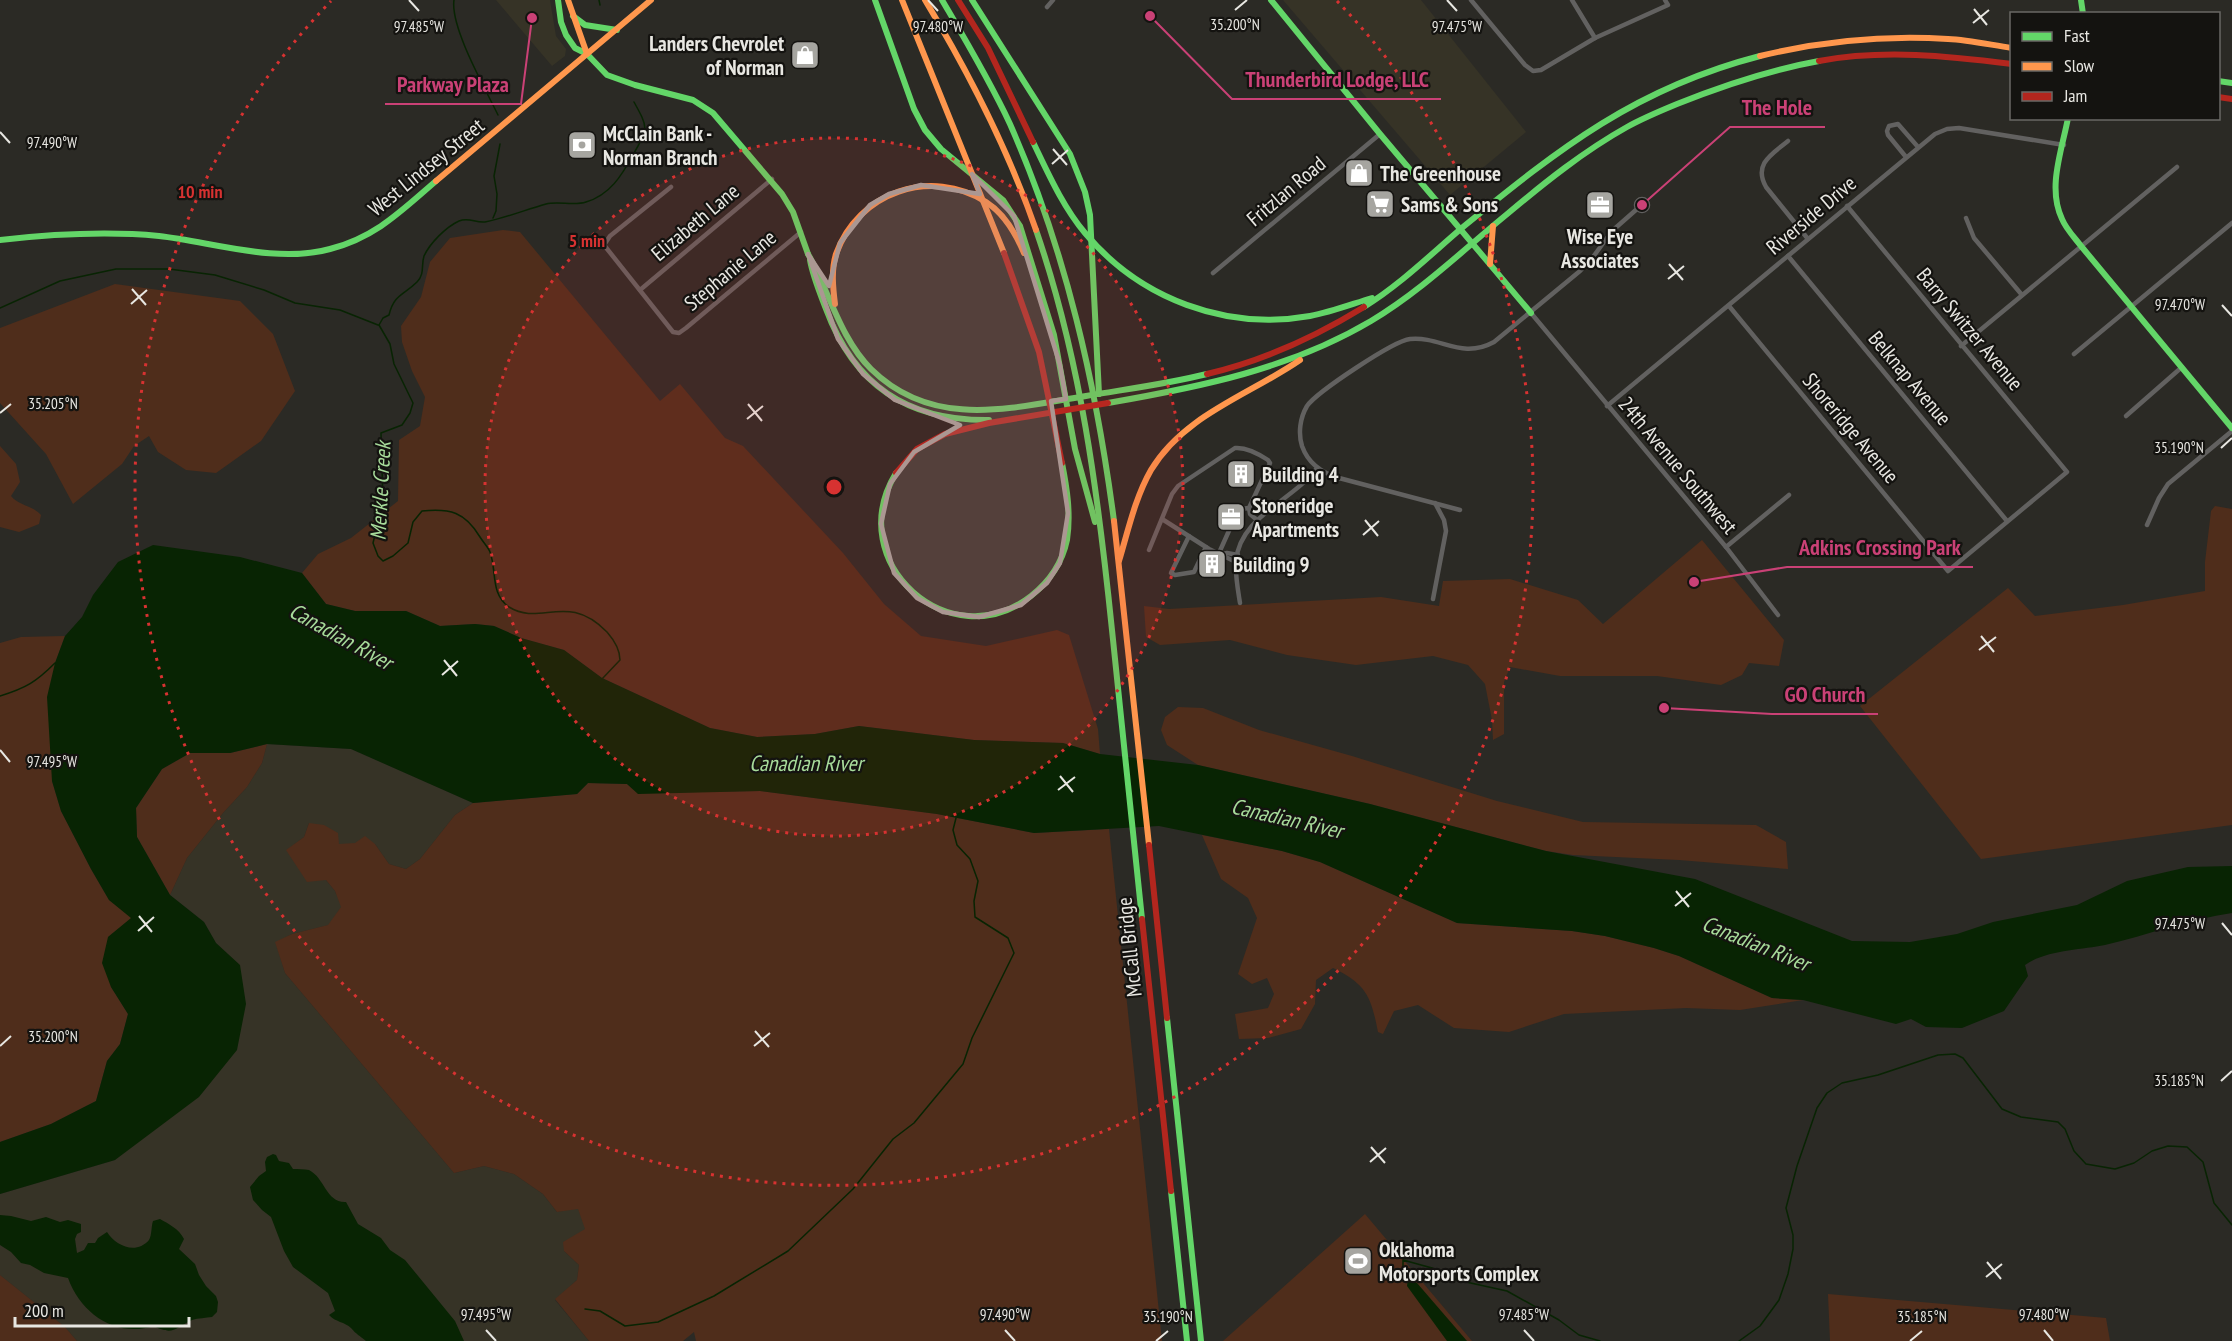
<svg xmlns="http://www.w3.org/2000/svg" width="2232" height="1341" font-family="'PT Sans Narrow',sans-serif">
	<rect width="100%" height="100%" fill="#2b2a25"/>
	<g fill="#363326">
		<path d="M496 0H550L556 36 566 49 565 56 552 66Z"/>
		<path d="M1283 0H1421L1526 132 1450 195Z"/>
		<path d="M267 744 351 749 473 803 455 815 420 859 406 869 389 864 375 844H338L309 823 304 837 287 850 326 880 335 891 342 906 329 925 292 934 276 943 285 973 454 1173 484 1166 514 1174 543 1194 557 1212 578 1208 586 1229 564 1251 579 1265 577 1280 555 1300 589 1341H77L65 1327 0 1275V1194L115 1160 239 965 216 943 204 922 170 895 187 858 223 813 247 787 262 763Z"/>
	</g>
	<g fill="#4f2d1b">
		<path d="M503 230 520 232 660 401 680 384 725 438 743 446 843 553 884 604 921 636 986 646 1057 630 1069 635 1098 729 1100 754 1063 743 974 740 859 726 815 734 757 737 710 728 602 678 564 650 521 638 494 626 475 624 440 626 406 611H355L326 604 302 573 318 554 351 538 398 501 399 440 420 426 425 397 412 371 402 342 401 326 421 297 430 262 450 238Z"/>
		<path d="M115 284 240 301 273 334 295 391 261 441 216 473 186 470 158 452 149 436 134 446 122 464 73 504 46 454 0 403V328Z"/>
		<path d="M0 446 16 464 20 482 11 496C19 506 32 505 41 515L39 524 19 532 0 527Z"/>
		<path d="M2215 506 2232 509V825L1981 859 1860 706 2008 588 2035 616 2123 605 2205 591V562L2211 511Z"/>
		<path d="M1702 540 1784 640 1779 666 1749 663 1742 675 1721 685 1657 676H1560L1510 667 1504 682V734L1493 740 1492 720 1485 684 1468 665 1433 656 1356 665 1287 655 1230 640 1160 645 1146 637 1144 606 1169 609 1381 597 1439 606 1443 581 1510 579 1578 600 1603 624Z"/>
		<path d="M65 636 55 663 52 781 61 811 91 869 109 900 132 918 108 937 111 987 128 1014 120 1044 107 1061 96 1101 51 1124 0 1142V643L21 637Z"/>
		<path d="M1178 707 1203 708 1259 730 1352 756 1497 801 1583 822 1756 825 1786 842 1788 869 1679 860 1573 855 1546 851 1370 804 1198 765 1167 745 1161 730 1165 717Z"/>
		<path d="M267 744 262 763 247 787 223 813 187 858 170 895 137 837 136 808 162 769 190 753H230Z"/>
		<path d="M588 783 627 784 638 793 760 791 937 814 1034 833 1109 829 1162 1341H696L694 1332 683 1341H589L555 1299 577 1280 579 1265 564 1251 563 1242 585 1229 578 1209 557 1212 543 1194 514 1174 484 1166 454 1173 285 973 275 942 292 934 328 925 341 907 335 891 326 880 307 882 286 850 304 837 309 823 324 825 338 833 339 844 355 843 365 836 375 844 389 864 406 869 420 859 455 815 473 803 577 794Z"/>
		<path d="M1202 835 1282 851 1320 862 1457 923 1572 931 1605 936 1654 948 1679 956 1772 998 1803 1000 1740 1010 1686 1008 1564 1014 1509 1032 1454 1028 1418 1005 1394 1011 1383 1034 1378 1032C1371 996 1366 984 1333 968L1316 980 1315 1004 1301 1029 1268 1038 1239 1039 1235 1014 1268 1008 1274 994 1267 978 1252 984 1238 974 1257 918 1248 898 1221 879Z"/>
		<path d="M1365 1214 1472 1341H1223Z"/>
		<path d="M0 1275 65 1327 77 1341H0Z"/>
		<path d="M1828 1294 2106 1318 2110 1341H1830Z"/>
	</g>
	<g fill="#082403">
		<path d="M153 545 240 557 302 573 326 604 355 611H406L440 626 475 624 494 626 521 638 564 650 602 678 710 728 757 737 815 734 859 726 974 740 1063 743 1100 754 1198 765 1370 804 1546 851 1695 879 1852 941 1910 942 1957 934 1993 922 2077 905 2127 881 2188 867 2232 866V913C2189 919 2148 935 2105 945 2081 950 2046 950 2025 965L2028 976 2004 1011 1962 1028 1926 1027 1911 1019 1896 1024 1803 1000 1772 998 1679 956 1654 948 1605 936 1572 931 1457 923 1320 862 1282 851 1159 826 1034 833 937 814 760 791 638 794 627 784 588 783 577 794 473 803 351 749 267 744 230 753H190L162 769 136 808 137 837 170 895 204 922 216 943 240 965 246 1004 237 1050 199 1097 115 1160 0 1194V1142L51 1124 96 1101 107 1061 120 1044 128 1014 111 987 102 963 108 937 131 918 109 900 91 869 61 811 52 781 47 697 55 663 65 636 82 617 93 595 118 562Z"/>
		<path d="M273 1154 276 1155 279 1161 289 1163 293 1169C298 1169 304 1169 309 1170 325 1178 326 1203 346 1202L358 1224 381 1238 390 1250 405 1260 455 1321 464 1341H366C359 1335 357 1335 351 1328 345 1322 335 1322 329 1315L335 1311 328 1293 293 1267 284 1251 271 1217 262 1210 253 1200 250 1187 259 1176 266 1171 265 1162 267 1157Z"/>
		<path d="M0 1215 11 1216 31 1221 46 1217 60 1222 68 1220 81 1224V1232L77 1234 75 1239 77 1253 84 1250 88 1243H95L98 1238 107 1232C116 1246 136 1255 149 1240 152 1235 151 1227 153 1221L160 1219C169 1224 179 1229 184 1239L179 1249 195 1264 199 1275 206 1286 216 1296 218 1302 217 1312 212 1317C206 1318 198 1318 192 1320 175 1328 173 1336 154 1326 116 1338 81 1314 68 1278L44 1273 30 1265 21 1263 11 1252 0 1245Z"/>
		<path d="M1408 1278 1417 1283 1467 1341H1447L1407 1286Z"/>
	</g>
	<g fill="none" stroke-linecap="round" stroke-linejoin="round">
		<g stroke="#082403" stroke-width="1.5">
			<path d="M454 0C450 27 485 88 498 115"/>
			<path d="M599 0 600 5"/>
			<path d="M493 218 496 211 497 194 494 176 500 144"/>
			<path d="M0 308 60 281 116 269H169L215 275 264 290 295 303 340 310 378 325"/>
			<path d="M379 325 390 344 394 364 413 403 410 413 402 425 381 433 383 503 373 543 378 556 383 561 393 556 408 543 413 522 422 511C450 508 465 512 480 537 483 542 488 547 490 552 497 571 490 594 509 607 541 627 567 591 607 632 614 640 620 650 620 660L602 679"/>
			<path d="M379 325 383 318 389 315C394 294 404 295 417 282 425 274 421 265 424 256 430 243 446 227 459 221 469 217 475 223 485 222 505 218 525 210 546 204 558 201 575 206 586 202 610 195 622 175 633 155 648 128 649 129 634 102"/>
			<path d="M0 696C26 688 36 682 55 663"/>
			<path d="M1408 1278 1403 1266V1260L1432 1268 1457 1280 1507 1291 1559 1320 1579 1335 1600 1341"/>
			<path d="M585 1309 600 1311 625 1326 658 1322 714 1296 788 1251 853 1189 893 1139 914 1123 963 1064 972 1038 1014 953 1008 938 975 917 974 901 978 881 970 859 957 845 953 830 956 818"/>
			<path d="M1739 1341 1760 1326 1779 1300 1788 1274 1793 1249V1235L1786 1208 1797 1166 1817 1108 1827 1093 1842 1083 1878 1075 1938 1055 1955 1054 1963 1058 2002 1109 2021 1117 2058 1122 2065 1129 2074 1151 2086 1164 2115 1169 2134 1163 2152 1151 2168 1146 2187 1147 2203 1162 2214 1203 2232 1225"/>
		</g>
		<g stroke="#626160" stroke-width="4.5">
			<path d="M1471 0 1525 65 1533 71 1541 70 1595 38 1668 5 1665 0"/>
			<path d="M1572 0 1595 38"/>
			<path d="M1047 7 1053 0"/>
			<path d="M1788 141C1772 154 1753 164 1766 187L1808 239"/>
			<path d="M1906 157 1888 135 1887 131 1889 126 1898 124 1918 147"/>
			<path d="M671 187 610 236 604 245 673 332 679 333 686 328 801 232"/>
			<circle cx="1642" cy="205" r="6"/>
			<path d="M1966 218 1974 238 2022 295"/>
			<path d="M1788 256 2007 521"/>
			<path d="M1213 273 1380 134"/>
			<path d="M640 290 772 179"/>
			<path d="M1729 306 1948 571 2067 472 1847 206"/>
			<path d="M1531 313 1726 547 1778 615"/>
			<path d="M1961 346 2177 167"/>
			<path d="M2074 354 2232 223"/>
			<path d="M1607 406 1935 134 1947 129 1959 128 2064 145"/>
			<path d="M2126 416 2182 367"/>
			<path d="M1460 510 1339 478C1322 473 1308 463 1302 446 1298 433 1300 418 1307 406 1317 392 1393 341 1410 339 1441 336 1461 360 1494 342L1580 271 1593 257 1612 231 1637 209"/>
			<path d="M1162 519 1209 549 1236 562"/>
			<path d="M2147 525 2159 498 2168 484 2232 431"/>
			<path d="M1189 536 1171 573 1175 575 1194 572 1206 547"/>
			<path d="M1726 547 1789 495"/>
			<path d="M1149 550 1172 494 1178 486 1235 448C1246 447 1259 454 1268 460L1270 463 1249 508 1250 514 1257 520"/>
			<path d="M1219 553 1232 524 1238 517 1241 509 1249 508"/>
			<path d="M1223 554 1227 553 1238 555"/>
			<path d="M1433 599 1446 531 1444 520 1435 503"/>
			<path d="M1240 603C1238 590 1235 575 1236 561 1240 516 1293 501 1317 468"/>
		</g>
		<g stroke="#63d668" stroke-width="6">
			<path d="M558 0 561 22 566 35 575 48 587 54 607 75 635 85 693 100 713 113 782 194 793 212 808 254"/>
			<path d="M875 0 914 109 925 130 941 149 1003 200 1020 226 1054 335 1075 449 1095 522"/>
			<path d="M942 0C966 41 990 81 1010 124 1066 251 1096 384 1114 521"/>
			<path d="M972 0 1070 154 1085 192 1090 215 1099 394"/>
			<path d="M1271 0 1380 134 1531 313"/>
			<path d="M2081 0 2083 14"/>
			<path d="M573 16 585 25 617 30"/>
			<path d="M2218 81 2232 83"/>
			<path d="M2068 118C2062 150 2047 188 2062 219 2066 229 2075 238 2081 246L2232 428"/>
			<path d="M1033 142C1048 173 1063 207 1085 233 1140 299 1226 331 1310 316 1331 312 1352 304 1372 298"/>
			<path d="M1036 230C1081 360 1098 494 1112 630 1122 726 1132 823 1142 919"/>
			<path d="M0 240C53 234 106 231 159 236 212 242 277 264 330 249 376 237 401 211 436 181"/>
			<path d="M808 254C829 291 840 338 871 369 933 430 1011 408 1086 396 1127 389 1167 384 1207 374"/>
			<path d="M810 260C813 277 820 293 826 309 854 385 907 421 989 420"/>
			<path d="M1364 307C1401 284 1430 255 1463 227 1560 148 1636 88 1760 56"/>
			<path d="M1108 403C1200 387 1290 369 1371 321 1421 291 1462 251 1506 215 1544 183 1584 151 1627 127 1643 118 1660 111 1677 104 1724 85 1769 70 1819 61"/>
			<path d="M896 473C841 563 951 659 1031 596 1050 581 1062 564 1067 540 1071 514 1067 488 1062 463"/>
			<path d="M1167 1018 1201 1341"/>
			<path d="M1171 1191 1187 1341"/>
		</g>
		<g stroke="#ff974d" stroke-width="6">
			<path d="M568 0 587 54"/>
			<path d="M902 0 1004 253"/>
			<path d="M925 0C969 73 1008 149 1036 230"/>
			<path d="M1760 56C1822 41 1885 35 1948 39 1969 40 1991 45 2012 48"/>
			<path d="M436 181 651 0"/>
			<path d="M1490 264 1493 226"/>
			<path d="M835 304C833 288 831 270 836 254 858 192 931 167 986 202 1005 214 1016 234 1024 253"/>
			<path d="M1114 521 1149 845"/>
			<path d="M1119 561C1128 531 1135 498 1151 470 1184 415 1249 395 1300 360"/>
		</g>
		<g stroke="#b3261e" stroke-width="6">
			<path d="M958 0 988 48 1033 142"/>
			<path d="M1819 61C1884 49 1948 56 2012 64"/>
			<path d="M2218 97 2232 99"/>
			<path d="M1004 253 1039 352 1062 463"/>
			<path d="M1207 374C1263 361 1315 337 1364 307"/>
			<path d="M896 473 917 449 945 434 989 423 1108 403"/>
			<path d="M1149 845 1167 1018"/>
			<path d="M1142 919 1171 1191"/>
		</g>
	</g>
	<path fill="#a6a5a0" fill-opacity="0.2" stroke="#a6a5a0" stroke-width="4.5" stroke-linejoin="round" d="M972 174 1014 216 1060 365 1066 399 1051 401 1068 513 1060 563 1047 583 1021 605 979 617 943 612 917 598 894 573 881 524 890 484 914 452 960 425 895 400 863 374 838 339 808 254 829 286 840 243 870 205 889 194 921 185 980 194Z"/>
	<path fill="none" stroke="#e8e7e2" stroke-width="2" d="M409 0 419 11M928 0 938 11M1447 0 1457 11M1974 9 1987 25M1235 10 1247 0M1973 23 1989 10M0 132 10 143M1053 149 1067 165M1052 164 1068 150M1669 264 1683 280M1668 279 1684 266M132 289 146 305M131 304 147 290M2222 305 2232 316M748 404 762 421M0 413 11 404M747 419 763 406M2221 448 2232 438M1365 520 1378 536M1363 535 1379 521M1981 636 1994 652M1979 650 1996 637M444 660 457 676M442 675 458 661M0 750 10 762M1060 776 1073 792M1058 790 1075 777M1676 891 1689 907M1675 906 1691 893M139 916 152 932M2222 923 2232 935M138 931 154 917M755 1031 769 1047M0 1046 11 1036M754 1046 770 1033M2221 1081 2232 1071M1371 1147 1385 1163M1370 1162 1386 1148M1987 1262 2001 1279M1986 1277 2002 1264M486 1330 496 1341M1005 1330 1015 1341M1524 1330 1534 1341M2044 1330 2053 1341M1156 1341 1168 1331M1910 1341 1922 1331"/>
	<circle cx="834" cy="487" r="349" fill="#d73231" fill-opacity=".12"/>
	<g fill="none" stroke="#d73231" stroke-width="3" stroke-dasharray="3 6">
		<circle cx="834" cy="487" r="349"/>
		<path d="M1337 1A699 699 0 1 1 331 1"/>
	</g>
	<defs>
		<g id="shop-square" transform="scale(1.5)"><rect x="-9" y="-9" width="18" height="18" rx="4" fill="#a6a5a0" stroke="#141310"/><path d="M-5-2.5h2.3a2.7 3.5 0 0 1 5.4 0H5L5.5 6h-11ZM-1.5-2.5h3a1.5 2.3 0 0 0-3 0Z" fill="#fff"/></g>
		<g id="bank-square" transform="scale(1.5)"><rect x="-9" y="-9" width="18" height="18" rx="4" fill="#a6a5a0" stroke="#141310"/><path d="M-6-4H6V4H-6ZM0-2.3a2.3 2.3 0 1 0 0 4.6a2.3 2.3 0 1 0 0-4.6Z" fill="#fff"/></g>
		<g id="supermarket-square" transform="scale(1.5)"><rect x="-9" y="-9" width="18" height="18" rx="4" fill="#a6a5a0" stroke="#141310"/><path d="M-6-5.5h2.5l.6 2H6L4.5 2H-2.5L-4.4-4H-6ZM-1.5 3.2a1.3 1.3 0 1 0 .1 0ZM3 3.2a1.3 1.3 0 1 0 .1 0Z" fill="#fff"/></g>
		<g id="office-square" transform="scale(1.5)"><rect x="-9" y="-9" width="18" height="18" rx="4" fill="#a6a5a0" stroke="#141310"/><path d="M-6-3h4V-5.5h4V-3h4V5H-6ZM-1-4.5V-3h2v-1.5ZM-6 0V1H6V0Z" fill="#fff"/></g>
		<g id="building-square" transform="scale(1.5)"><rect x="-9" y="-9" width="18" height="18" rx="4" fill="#a6a5a0" stroke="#141310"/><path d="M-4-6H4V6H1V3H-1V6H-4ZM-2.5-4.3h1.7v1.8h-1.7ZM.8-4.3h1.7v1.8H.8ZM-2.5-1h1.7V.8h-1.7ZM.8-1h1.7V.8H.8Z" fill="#fff"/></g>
		<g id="stadium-square" transform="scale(1.5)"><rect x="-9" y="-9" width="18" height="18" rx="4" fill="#a6a5a0" stroke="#141310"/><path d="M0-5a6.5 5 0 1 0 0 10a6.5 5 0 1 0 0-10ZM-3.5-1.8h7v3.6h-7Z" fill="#fff"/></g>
	</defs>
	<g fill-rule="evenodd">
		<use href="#shop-square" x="805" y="55"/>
		<use href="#bank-square" x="582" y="145"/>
		<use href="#shop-square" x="1359" y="173"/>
		<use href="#supermarket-square" x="1380" y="204"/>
		<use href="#office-square" x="1600" y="205"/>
		<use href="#building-square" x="1241" y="474"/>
		<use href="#office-square" x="1231" y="517"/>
		<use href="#building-square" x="1212" y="564"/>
		<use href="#stadium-square" x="1358" y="1261"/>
	</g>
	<g text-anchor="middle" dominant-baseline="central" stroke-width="4.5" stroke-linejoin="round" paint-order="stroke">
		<g font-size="21" font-weight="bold" fill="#e8e7e2" stroke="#141310" text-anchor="start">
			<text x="784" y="43" text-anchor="end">Landers Chevrolet<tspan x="784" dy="24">of Norman</tspan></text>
			<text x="603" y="133">McClain Bank -<tspan x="603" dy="24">Norman Branch</tspan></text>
			<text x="1380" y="173">The Greenhouse</text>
			<text x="1401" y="204">Sams &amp; Sons</text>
			<text x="1600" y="236" text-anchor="middle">Wise Eye<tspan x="1600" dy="24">Associates</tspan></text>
			<text x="1262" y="474">Building 4</text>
			<text x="1252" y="505">Stoneridge<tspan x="1252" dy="24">Apartments</tspan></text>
			<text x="1233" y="564">Building 9</text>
			<text x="1379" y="1249">Oklahoma<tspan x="1379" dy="24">Motorsports Complex</tspan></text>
		</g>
		<g font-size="21" fill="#e8e7e2" stroke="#141310">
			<text transform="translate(426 167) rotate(-39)">West Lindsey Street</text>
			<text transform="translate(1286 191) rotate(-40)">Fritzlan Road</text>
			<text transform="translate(1811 215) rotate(-40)">Riverside Drive</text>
			<text transform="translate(695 222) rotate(-40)">Elizabeth Lane</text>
			<text transform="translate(730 270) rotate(-40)">Stephanie Lane</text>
			<text transform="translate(1970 329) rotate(50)">Barry Switzer Avenue</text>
			<text transform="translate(1910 378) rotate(50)">Belknap Avenue</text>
			<text transform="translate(1851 428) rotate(50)">Shoreridge Avenue</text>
			<text transform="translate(1678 465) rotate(50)">24th Avenue Southwest</text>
			<text transform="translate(1129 947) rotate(-96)">McCall Bridge</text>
		</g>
		<g font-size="22" font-style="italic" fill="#a7db9a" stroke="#141310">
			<text transform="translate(380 491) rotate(-87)">Merkle Creek</text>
			<text transform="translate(341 636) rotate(29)">Canadian River</text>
			<text x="806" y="763">Canadian River</text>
			<text transform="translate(1287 818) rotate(13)">Canadian River</text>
			<text transform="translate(1756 943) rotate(22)">Canadian River</text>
		</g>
	</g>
	<g font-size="15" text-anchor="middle" fill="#e8e7e2" stroke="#141310" stroke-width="4.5" stroke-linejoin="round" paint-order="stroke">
		<text x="1235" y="30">35.200°N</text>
		<text x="419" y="32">97.485°W</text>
		<text x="938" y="32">97.480°W</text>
		<text x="1457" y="32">97.475°W</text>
		<text x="52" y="148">97.490°W</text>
		<text x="2180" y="310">97.470°W</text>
		<text x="53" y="409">35.205°N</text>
		<text x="2179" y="453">35.190°N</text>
		<text x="52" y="767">97.495°W</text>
		<text x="2180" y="929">97.475°W</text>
		<text x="53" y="1042">35.200°N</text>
		<text x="2179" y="1086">35.185°N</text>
		<text x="486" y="1320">97.495°W</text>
		<text x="1005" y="1320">97.490°W</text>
		<text x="1524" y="1320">97.485°W</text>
		<text x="2044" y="1320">97.480°W</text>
		<text x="1168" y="1322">35.190°N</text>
		<text x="1922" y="1322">35.185°N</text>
	</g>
	<circle cx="834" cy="487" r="9" fill="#d73231" stroke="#141310" stroke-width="3"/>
	<g font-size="18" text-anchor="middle" font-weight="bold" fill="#d73231" stroke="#141310" stroke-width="4.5" stroke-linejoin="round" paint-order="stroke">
		<text x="200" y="198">10 min</text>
		<text x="587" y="247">5 min</text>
	</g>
	<path fill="none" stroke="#ca4176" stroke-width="2" d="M1150 16L1232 99H1441M532 18L521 104H385M1642 205L1730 127H1825M1694 582L1787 567H1973M1664 708L1772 714H1878"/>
	<g fill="#ca4176" stroke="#141310" stroke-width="2">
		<circle cx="1150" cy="16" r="6"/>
		<circle cx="532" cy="18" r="6"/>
		<circle cx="1642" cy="205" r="6"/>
		<circle cx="1694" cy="582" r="6"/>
		<circle cx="1664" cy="708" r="6"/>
	</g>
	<g font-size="22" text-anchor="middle" font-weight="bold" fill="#ca4176" stroke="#141310" stroke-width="4.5" stroke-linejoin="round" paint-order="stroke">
		<text x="1337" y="87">Thunderbird Lodge, LLC</text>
		<text x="453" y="92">Parkway Plaza</text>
		<text x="1777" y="115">The Hole</text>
		<text x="1880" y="555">Adkins Crossing Park</text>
		<text x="1825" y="702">GO Church</text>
	</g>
	<rect x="2010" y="12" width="210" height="108" fill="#141310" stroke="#696864" stroke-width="1.5"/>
	<rect x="2022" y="32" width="30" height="9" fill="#63d668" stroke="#696864" stroke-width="1.5"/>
	<text x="2064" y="42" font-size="18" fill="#e8e7e2">Fast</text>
	<rect x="2022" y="62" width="30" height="9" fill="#ff974d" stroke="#696864" stroke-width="1.5"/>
	<text x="2064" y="72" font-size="18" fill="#e8e7e2">Slow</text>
	<rect x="2022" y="92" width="30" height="9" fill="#b3261e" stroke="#696864" stroke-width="1.5"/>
	<text x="2064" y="102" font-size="18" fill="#e8e7e2">Jam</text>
	<path d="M15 1317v9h174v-9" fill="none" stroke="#e8e7e2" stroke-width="3"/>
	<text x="24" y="1317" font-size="18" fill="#e8e7e2" stroke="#141310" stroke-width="4.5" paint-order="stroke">200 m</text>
</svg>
